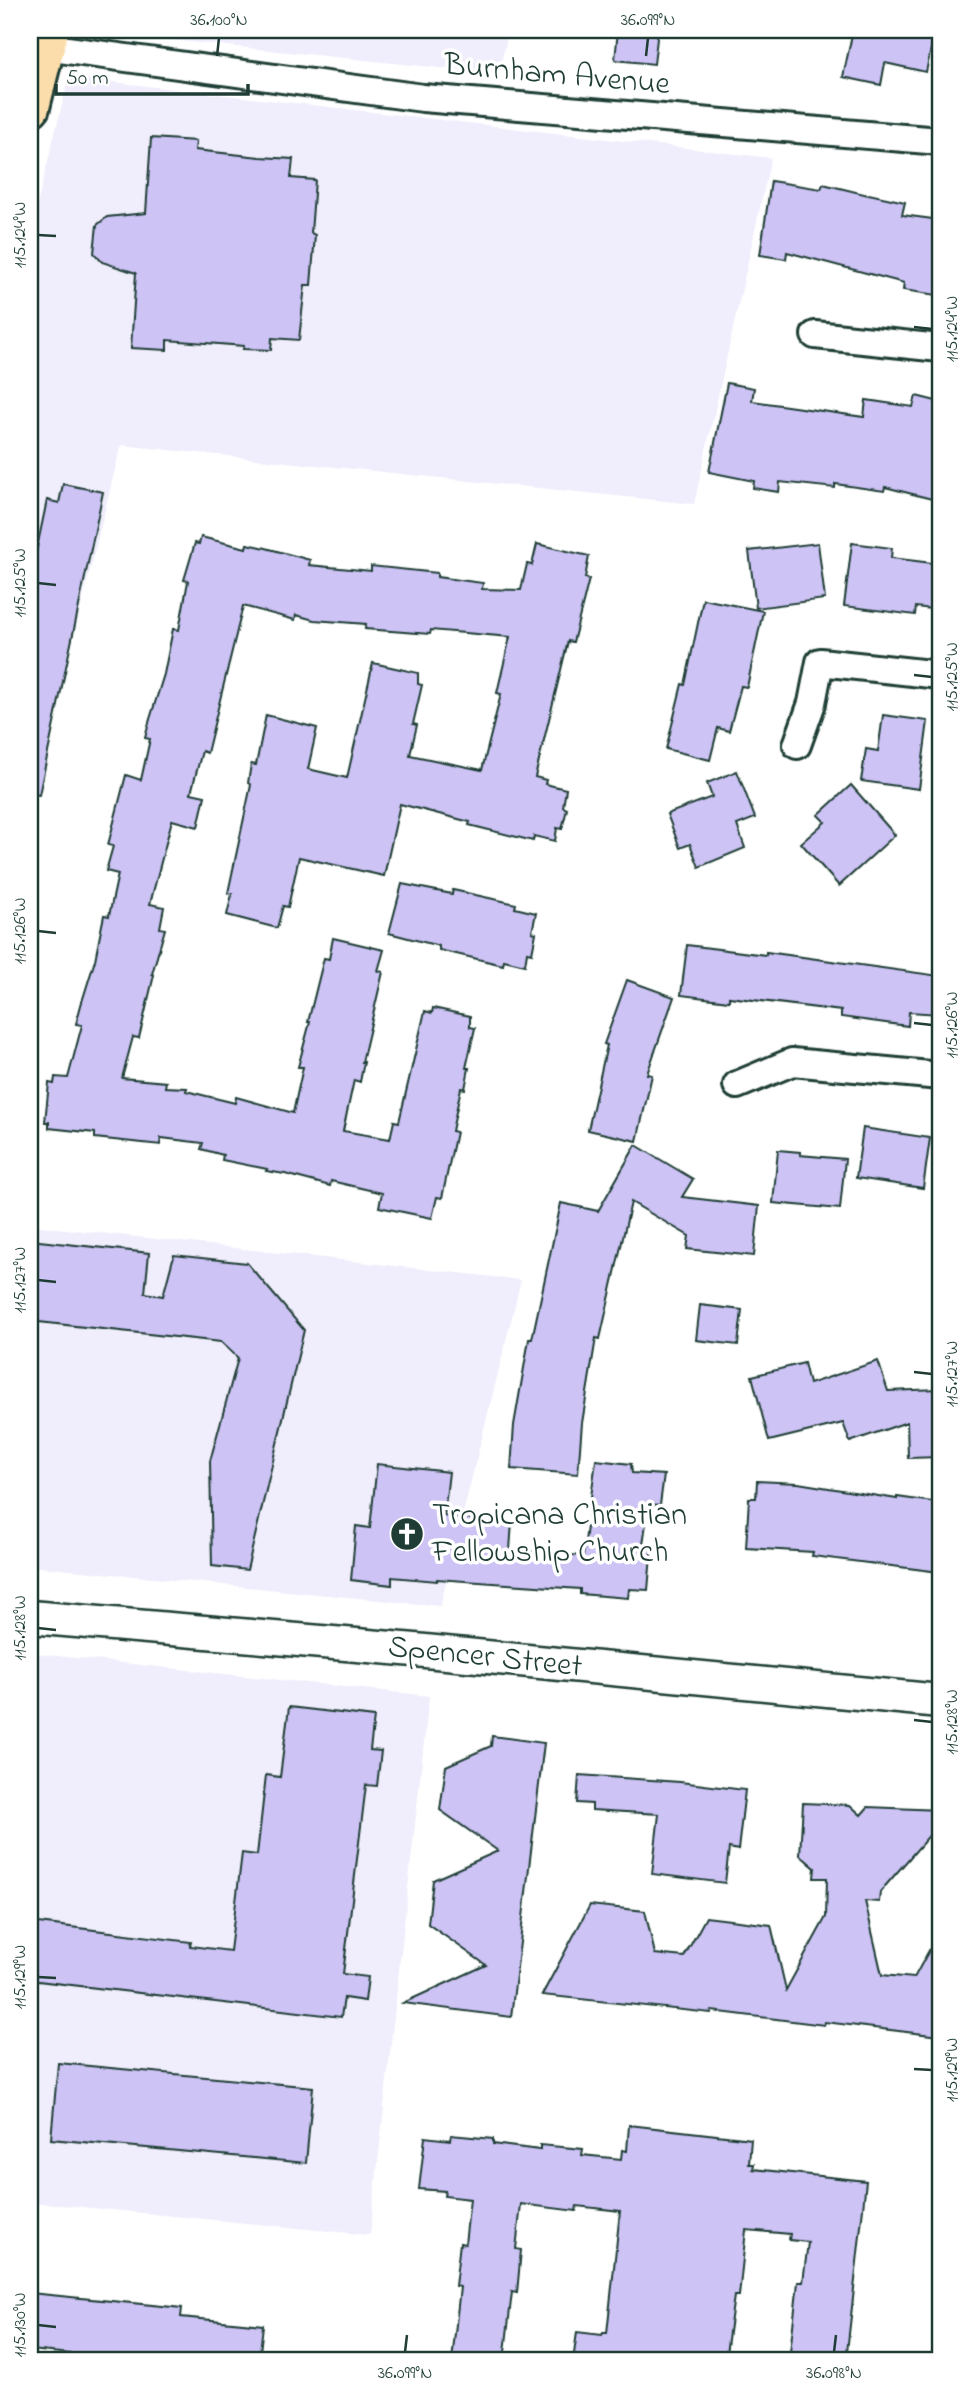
<svg xmlns="http://www.w3.org/2000/svg" width="970" height="2391" font-family="'Indie Flower',sans-serif">
	<rect width="100%" height="100%" fill="#fff"/>
	<filter id="ink" filterUnits="userSpaceOnUse"><feTurbulence type="fractalNoise" baseFrequency=".0143" numOctaves="2"/><feDisplacementMap in="SourceGraphic" scale="14" xChannelSelector="R" yChannelSelector="G"/><feConvolveMatrix kernelMatrix="1 2 1 2 8 2 1 2 1" color-interpolation-filters="sRGB"/></filter>
	<g filter="url(#ink)">
		<g fill="#f0edfc">
			<path d="M75 30H509L498 74Z"/>
			<path d="M69 77 771 158 694 504 121 445 30 813V233Z"/>
			<path d="M30 1225 521 1280 440 1606 30 1566Z"/>
			<path d="M30 1653 429 1696 370 2235 30 2202Z"/>
		</g>
		<g fill="#cdc3f5" stroke="#1f3d34" stroke-width="2">
			<path d="M618 30H658L654 64 615 60Z"/>
			<path d="M853 30H935L926 72 885 63 881 85 843 77Z"/>
			<path d="M151 138 196 141 195 150 260 157 293 159 291 178 315 180 311 233 315 235 311 285H305L299 340 272 338 271 350 243 349 244 346 167 340V350L131 348 136 273 102 262 94 253 97 225 107 217 146 213Z"/>
			<path d="M771 181 821 189 823 184 868 195 869 194 905 202 902 215 940 220V269L937 295 903 290 904 283 787 252 786 259 760 255Z"/>
			<path d="M727 383 754 388 752 401 864 417 866 400 913 407 916 396 940 402V468L932 499 885 487 884 491 835 484V488L780 482 779 492 753 488 754 481 709 472Z"/>
			<path d="M63 484 103 492 39 795 30 794V581L47 500 59 503Z"/>
			<path d="M201 537 246 548 247 544 266 548 310 560 309 565 371 571V566L437 573V577L483 583 482 589 521 590 527 564 532 565 537 544 589 556 585 578 589 579 584 599 573 642 568 641 535 777 546 780 545 784 566 789 563 807 567 809 562 829 557 828 555 841 534 836 533 841 469 825 470 822 400 804 384 876 299 857 288 907 283 906 277 928 227 915 232 894 228 893 251 785 248 783 251 764 256 765 266 715 317 728 308 769 347 778 373 663 418 673V684L422 685 413 724 417 725 410 755 482 770 501 694 497 693 510 637 431 630 430 634 365 629 366 624 314 620 296 615 295 620 243 606 207 753 202 751 191 793 205 796 198 827 172 820 150 904 164 907 160 928 165 929 152 974 154 975 139 1038 133 1037 122 1078 166 1082 165 1087 187 1088 186 1091 235 1103 236 1097 293 1113 303 1067H298L310 1022H308L324 958 329 959 333 938 384 950 378 971 383 972 362 1062H364L360 1082 354 1080 343 1131 390 1139 394 1121 399 1122 425 1011 432 1013 433 1008 470 1016V1027L475 1028 466 1068H469L465 1089 461 1088 452 1131 456 1132 442 1198 437 1197 432 1218 379 1207 382 1193 331 1181 330 1186 285 1174 266 1171 267 1169 222 1160 223 1155 201 1149 203 1143 161 1138V1145L95 1138V1133L49 1128V1122H45L49 1083 54 1084 55 1077 68 1078 82 1025 76 1024 81 1005 95 960 104 915 109 916 118 874 106 871 113 846 108 845 126 775 141 780 150 739 145 738 150 719 164 674 173 629 179 630 188 581 184 580 195 543 199 544Z"/>
			<path d="M818 543 825 599 756 608 749 551Z"/>
			<path d="M852 543 892 548 891 558 940 564V610L916 607 915 615 844 606Z"/>
			<path d="M703 599 763 611 747 687 741 686 729 731 718 728 710 760 666 749 682 684 685 685Z"/>
			<path d="M883 715 928 721 919 789 861 781 866 749 878 751Z"/>
			<path d="M737 771 755 818 737 825 745 848 699 867 690 844 680 848 667 814 712 797 707 783Z"/>
			<path d="M851 785 895 835 839 886 801 843 825 822 818 815Z"/>
			<path d="M402 884 452 894 453 890 516 904 515 908 536 913 532 932 536 933 532 953 527 952 525 965 504 960 503 965 439 950V946L389 933Z"/>
			<path d="M687 945 766 955V952L940 976V1014L909 1012 908 1026 841 1017V1011L729 997V1001L681 995Z"/>
			<path d="M627 980 674 997 647 1074 652 1075 637 1141 588 1130 607 1045 604 1044Z"/>
			<path d="M863 1128 930 1138 923 1188 856 1178Z"/>
			<path d="M636 1145 693 1179 682 1197 759 1206 754 1256 687 1249 689 1236 631 1202 600 1339 596 1338 582 1423 578 1474 511 1469 514 1425 529 1339H532L561 1203 598 1211Z"/>
			<path d="M778 1150 800 1152V1155L845 1159 840 1209 773 1203Z"/>
			<path d="M30 1240 149 1253 145 1293 163 1296 174 1255 247 1263 304 1330 247 1570 212 1566 210 1461 238 1358 221 1342 30 1321Z"/>
			<path d="M700 1305 742 1310 738 1345 696 1340Z"/>
			<path d="M878 1361 888 1391 940 1389V1457L908 1458 907 1422 850 1442 843 1423 769 1441 752 1376 804 1363 809 1384Z"/>
			<path d="M596 1460 631 1464 632 1473 664 1475 660 1505 649 1504 643 1544 652 1545 648 1590 629 1589 628 1598 580 1594V1589L437 1579V1581L392 1577V1585L351 1580 356 1526 370 1528 377 1464 449 1472 444 1516 512 1522 510 1550 583 1556Z"/>
			<path d="M757 1481 798 1483 897 1499V1497L940 1503V1572L812 1556 813 1552 746 1548 749 1498H756Z"/>
			<path d="M289 1707 374 1717 370 1750 381 1751 377 1786 366 1785 343 1974 368 1977 365 2001 344 1998 341 2017 30 1980V1922L191 1942 190 1946 230 1951 242 1853 257 1855 266 1775 280 1777Z"/>
			<path d="M492 1736 544 1743 511 2017 403 2003 486 1965 428 1924 433 1880 498 1851 440 1810 446 1766 491 1746Z"/>
			<path d="M579 1775 680 1782 745 1790 738 1850 729 1848 725 1883 652 1874 659 1814 592 1810V1804L577 1803Z"/>
			<path d="M803 1803 850 1805 861 1815 868 1807 940 1810V1823L880 1892 879 1902 865 1901 882 1975 914 1978 940 1930V1976L932 1978 940 2011V2036L825 2022 824 2025 712 2011 711 2013 542 1995 590 1905 645 1911 655 1954 684 1957 706 1917 771 1925 786 1990 826 1917 827 1878H814L815 1868 800 1855Z"/>
			<path d="M58 2063 313 2087 306 2163 51 2139Z"/>
			<path d="M629 2125 751 2139 749 2164H754L753 2169 866 2181 846 2361H789L798 2282H803L808 2242 789 2240 790 2234 746 2230 739 2296H734L725 2361H573L577 2332 602 2335 603 2333H607L620 2211 577 2206 576 2211 521 2204 516 2249 521 2250 517 2293 512 2292 504 2361H452L460 2287 455 2286 460 2243 465 2244 470 2199 444 2196 445 2191 419 2189 425 2137 450 2140 451 2135 493 2139V2144L540 2150V2145L583 2149 582 2155 621 2159 622 2150 627 2151Z"/>
			<path d="M30 2293 182 2308 181 2317 263 2325 259 2361H143L30 2350Z"/>
		</g>
		<g fill="none" stroke-linecap="round" stroke-linejoin="round">
			<g stroke="#1f3d34" stroke-width="32">
				<g id="minor">
					<path d="M45 47 423 98 940 141"/>
					<path d="M815 335 940 348"/>
					<path d="M797 745 812 703 820 662 940 675"/>
					<path d="M737 1085 792 1062 940 1076"/>
				</g>
			</g>
			<g stroke="#1f3d34" stroke-width="37">
				<path id="tertiary" d="M30 1617 415 1650 940 1701"/>
			</g>
			<g stroke="#1f3d34" stroke-width="44">
				<path id="primary" d="M30 107 49 30"/>
			</g>
			<use href="#minor" stroke="#fff" stroke-width="26"/>
			<use href="#tertiary" stroke="#fff" stroke-width="32"/>
			<use href="#primary" stroke="#fbddab" stroke-width="38"/>
		</g>
	</g>
	<path fill="none" stroke="#1f3d34" stroke-width="2.5" d="M217 56 219 38M646 56 648 38M38 235 56 236M914 327 932 329M38 583 56 585M914 675 932 677M38 931 56 933M914 1023 932 1025M38 1280 56 1282M914 1372 932 1374M38 1628 56 1630M914 1720 932 1722M38 1977 56 1978M914 2069 932 2070M38 2325 56 2327M405 2352 407 2335M834 2352 836 2335"/>
	<defs>
		<g id="church-disc" transform="scale(1.75)"><circle r="9.5" fill="#1f3d34" stroke="#fff"/><path d="M-1.2-6h2.4v3.5h3.3v2.4h-3.3V6h-2.4V-.1h-3.3v-2.4h3.3Z" fill="#fff"/></g>
	</defs>
	<g fill-rule="evenodd">
		<use href="#church-disc" x="407" y="1534"/>
	</g>
	<g text-anchor="middle" dominant-baseline="central" stroke-width="7" stroke-linejoin="round" paint-order="stroke">
		<g font-size="32" fill="#1f3d34" stroke="#fff">
			<text transform="translate(557 76) rotate(5)">Burnham Avenue</text>
			<text transform="translate(485 1658) rotate(6)">Spencer Street</text>
		</g>
		<g font-size="32" fill="#1f3d34" stroke="#fff" text-anchor="start">
			<text x="432" y="1516">Tropicana Christian<tspan x="432" dy="37">Fellowship Church</tspan></text>
		</g>
	</g>
	<rect width="970" height="2391" fill="none" stroke="#fff" stroke-width="77"/>
	<path d="M56 84v10h192v-10" fill="none" stroke="#1f3d34" stroke-width="3.5"/>
	<text x="66" y="84" font-size="21" fill="#1f3d34" stroke="#ffffff" stroke-width="5" paint-order="stroke">50 m</text>
	<rect x="38" y="38" width="894" height="2314" fill="none" stroke="#1f3d34" stroke-width="2.5"/>
	<g font-size="18" text-anchor="middle" fill="#1f3d34">
		<text x="219" y="25">36.100°N</text>
		<text x="648" y="25">36.099°N</text>
		<text transform="translate(19 235) rotate(-90)" y="6">115.124°W</text>
		<text transform="translate(951 329) rotate(-90)" y="6">115.124°W</text>
		<text transform="translate(19 583) rotate(-90)" y="6">115.125°W</text>
		<text transform="translate(951 677) rotate(-90)" y="6">115.125°W</text>
		<text transform="translate(19 931) rotate(-90)" y="6">115.126°W</text>
		<text transform="translate(951 1025) rotate(-90)" y="6">115.126°W</text>
		<text transform="translate(19 1280) rotate(-90)" y="6">115.127°W</text>
		<text transform="translate(951 1374) rotate(-90)" y="6">115.127°W</text>
		<text transform="translate(19 1628) rotate(-90)" y="6">115.128°W</text>
		<text transform="translate(951 1722) rotate(-90)" y="6">115.128°W</text>
		<text transform="translate(19 1977) rotate(-90)" y="6">115.129°W</text>
		<text transform="translate(951 2070) rotate(-90)" y="6">115.129°W</text>
		<text transform="translate(19 2325) rotate(-90)" y="6">115.130°W</text>
		<text x="405" y="2378">36.099°N</text>
		<text x="834" y="2378">36.098°N</text>
	</g>
</svg>
